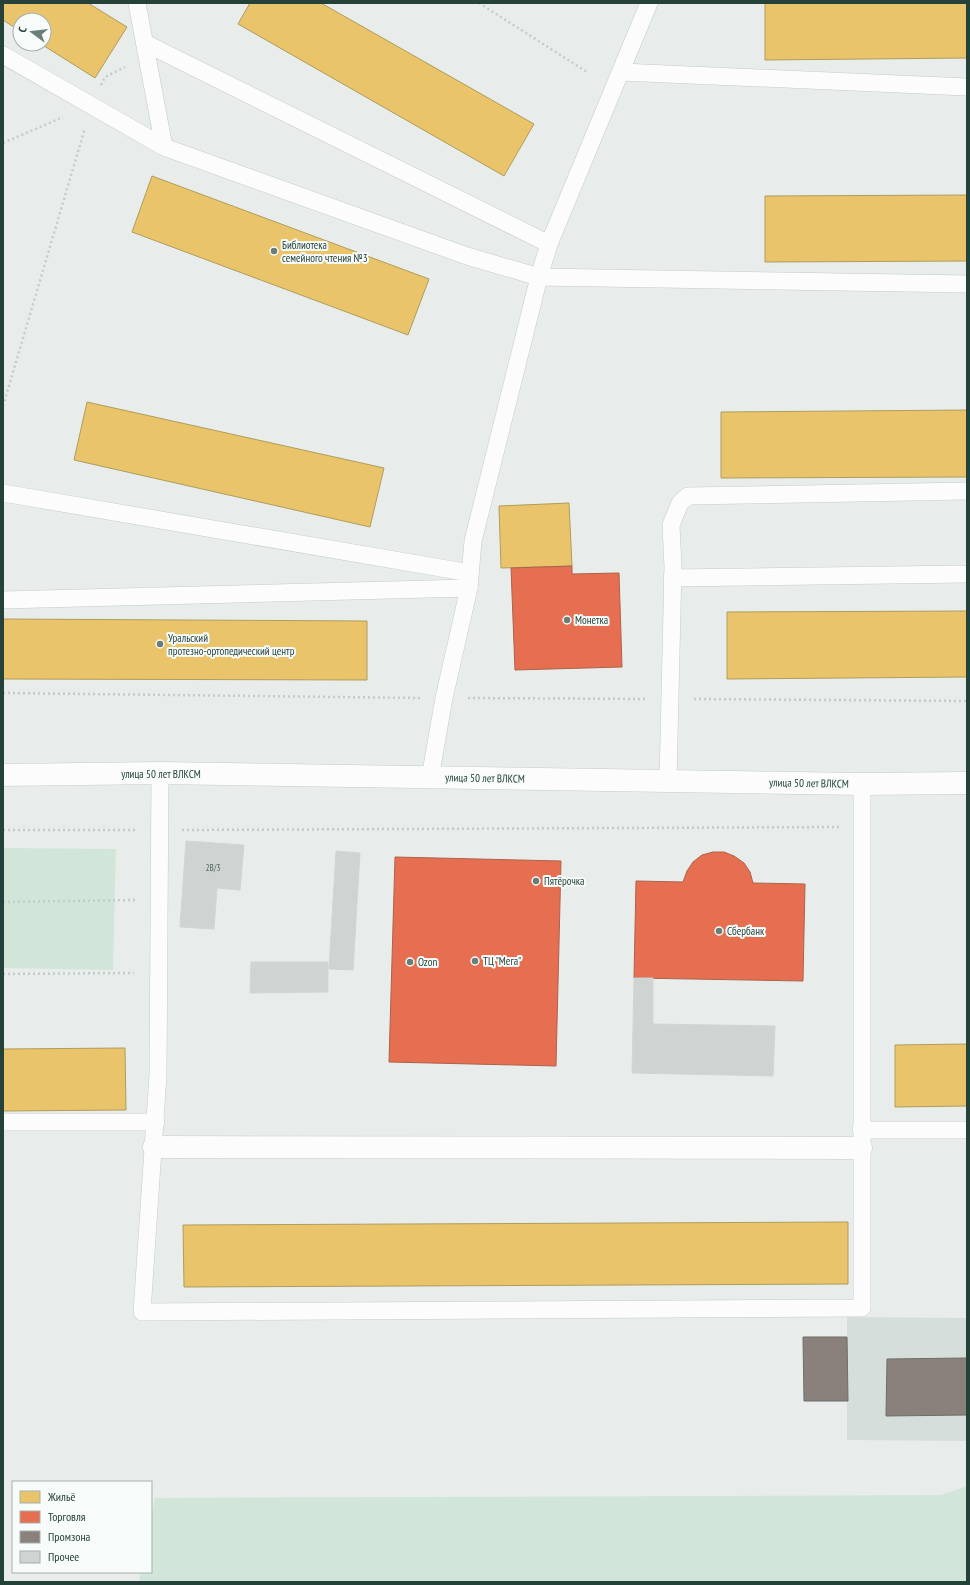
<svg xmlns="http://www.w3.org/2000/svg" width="970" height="1585" font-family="'PT Sans Narrow',sans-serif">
	<rect width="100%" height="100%" fill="#e8edeb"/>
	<path fill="#d6dedb" d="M847 1317 967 1318V1441L847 1440Z"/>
	<g fill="#d1e6d8">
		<path d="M3 848 116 849 113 970 3 968Z"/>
		<path d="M967 1486V1582H139L141 1572H151V1520L155 1498 941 1495Z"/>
	</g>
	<g fill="#e9c46a" stroke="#ae9d5c">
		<path d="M3 3H88L127 27 95 78 41 44H44V20H20V31L3 20Z"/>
		<path d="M250 3H321L534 124 504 176 238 24Z"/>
		<path d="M765 3H967V58L765 60Z"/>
		<path d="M152 176 429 279 408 335 132 232Z"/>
		<path d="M967 195V261L765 262V196Z"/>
		<path d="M87 402 384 468 370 527 74 460Z"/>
		<path d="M967 410V477L721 478V412Z"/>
		<path d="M569 503 572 566 501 568 499 506Z"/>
		<path d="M967 611V677L727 679V612Z"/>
		<path d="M3 619 367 621V680L3 679Z"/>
		<path d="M967 1044V1106L895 1107V1045Z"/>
		<path d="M125 1048 126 1110 3 1111V1049Z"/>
		<path d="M848 1222V1284L184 1287 183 1225Z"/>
	</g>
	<g fill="#e76f51" stroke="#ac624a">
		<path d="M572 566V574L619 573 622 667 515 670 511 568Z"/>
		<path d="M713 852H724L734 856 744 863 750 872 753 883 805 884 803 981 634 978 636 881 683 882 687 871 693 862 702 855Z"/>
		<path d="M395 857 561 861 556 1066 389 1062Z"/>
	</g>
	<g fill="#8a817c" stroke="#6b6e68">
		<path d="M803 1337H847L848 1401H804Z"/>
		<path d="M967 1358V1415L886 1416 887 1359Z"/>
	</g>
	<g fill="#cfd4d2" stroke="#d1d6d4">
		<path d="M186 841 244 845 240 890 217 888 214 929 180 927Z"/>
		<path d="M336 851 360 853 353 970 329 969Z"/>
		<path d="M251 962H328V992L250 993Z"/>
		<path d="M634 978H653V1024L775 1026 773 1076 632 1073Z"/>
	</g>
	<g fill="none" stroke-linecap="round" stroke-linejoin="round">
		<g stroke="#c5cac8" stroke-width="18">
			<g id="lane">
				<path d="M137 3 164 147"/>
				<path d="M145 43 549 244"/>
				<path d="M3 55 164 147 467 256 539 277 967 284"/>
				<path d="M621 72 967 87"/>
				<path d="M3 493 470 573"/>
				<path d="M672 578 967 574"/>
				<path d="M3 600 469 588"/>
				<path d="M160 773 158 1075 142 1312 862 1308V784"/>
				<path d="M430 778 444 698 469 588 473 541 539 277 549 244 649 3"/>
				<path d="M668 781 673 567 671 525 680 503 688 496 967 491"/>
				<path d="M3 1122H156"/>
				<path d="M861 1130H967"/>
			</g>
		</g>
		<g stroke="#c5cac8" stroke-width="23">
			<path id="street" d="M154 1147 861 1148"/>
		</g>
		<g stroke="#c3cbc8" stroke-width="23">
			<path id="secondary" d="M3 775 160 773 862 784 967 783"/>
		</g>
		<g stroke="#c3ccca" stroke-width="2.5" stroke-dasharray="2 3" stroke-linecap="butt">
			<path d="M479 3 587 72"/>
			<path d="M101 85 105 77 125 67"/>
			<path d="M3 143 63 117"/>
			<path d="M3 406 85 128"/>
			<path d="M3 693 421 698"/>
			<path d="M468 698 647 699"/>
			<path d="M694 699 967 701"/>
			<path d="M3 830H137"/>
			<path d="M182 830 839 827"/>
			<path d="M3 902 136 900"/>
			<path d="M3 974 134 973"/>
		</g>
		<use href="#lane" stroke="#fcfcfc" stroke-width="17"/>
		<use href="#street" stroke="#fcfcfc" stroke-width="22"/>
		<use href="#secondary" stroke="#fcfcfc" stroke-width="22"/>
	</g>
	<g fill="#697e78" stroke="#f7fbf9" stroke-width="1.5">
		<circle cx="274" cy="251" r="4"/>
		<circle cx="567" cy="620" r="4"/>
		<circle cx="160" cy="644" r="4"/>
		<circle cx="536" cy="881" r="4"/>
		<circle cx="719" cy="931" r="4"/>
		<circle cx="475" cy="961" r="4"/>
		<circle cx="410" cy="962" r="4"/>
	</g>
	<g text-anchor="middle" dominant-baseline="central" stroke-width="4" stroke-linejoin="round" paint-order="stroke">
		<g font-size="9" fill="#506761">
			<text x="213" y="867">2В/3</text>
		</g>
		<g font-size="11" fill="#24423a" stroke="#f7fbf9" text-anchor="start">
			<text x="282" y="245">Библиотека<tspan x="282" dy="13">семейного чтения №3</tspan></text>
			<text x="575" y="620">Монетка</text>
			<text x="168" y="638">Уральский<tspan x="168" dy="13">протезно-ортопедический центр</tspan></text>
			<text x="544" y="881">Пятёрочка</text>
			<text x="727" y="931">Сбербанк</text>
			<text x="483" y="961">ТЦ "Мега"</text>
			<text x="418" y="962">Ozon</text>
		</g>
		<g font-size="11" fill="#24423a" stroke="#f7fbf9">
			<text x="161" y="774">улица 50 лет ВЛКСМ</text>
			<text transform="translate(485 778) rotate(1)">улица 50 лет ВЛКСМ</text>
			<text transform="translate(809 783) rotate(1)">улица 50 лет ВЛКСМ</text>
		</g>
	</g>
	<rect width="970" height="1585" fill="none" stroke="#24423a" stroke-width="8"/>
	<rect x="12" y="1481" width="140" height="92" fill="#f7fbf9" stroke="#a3b1ad"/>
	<rect x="20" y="1491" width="20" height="12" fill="#e9c46a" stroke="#a3b1ad"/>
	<text x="48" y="1501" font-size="12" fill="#24423a">Жильё</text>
	<rect x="20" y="1511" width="20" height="12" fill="#e76f51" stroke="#a3b1ad"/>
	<text x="48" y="1521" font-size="12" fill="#24423a">Торговля</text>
	<rect x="20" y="1531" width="20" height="12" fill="#8a817c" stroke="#a3b1ad"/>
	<text x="48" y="1541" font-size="12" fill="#24423a">Промзона</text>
	<rect x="20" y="1551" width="20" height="12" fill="#cfd4d2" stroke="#a3b1ad"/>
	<text x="48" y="1561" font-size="12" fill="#24423a">Прочее</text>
	<g transform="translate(32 32) rotate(285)"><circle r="19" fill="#f7fbf9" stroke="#a3b1ad"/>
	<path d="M0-3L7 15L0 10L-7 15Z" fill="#697e78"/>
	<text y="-6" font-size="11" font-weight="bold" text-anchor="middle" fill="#24423a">С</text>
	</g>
</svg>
